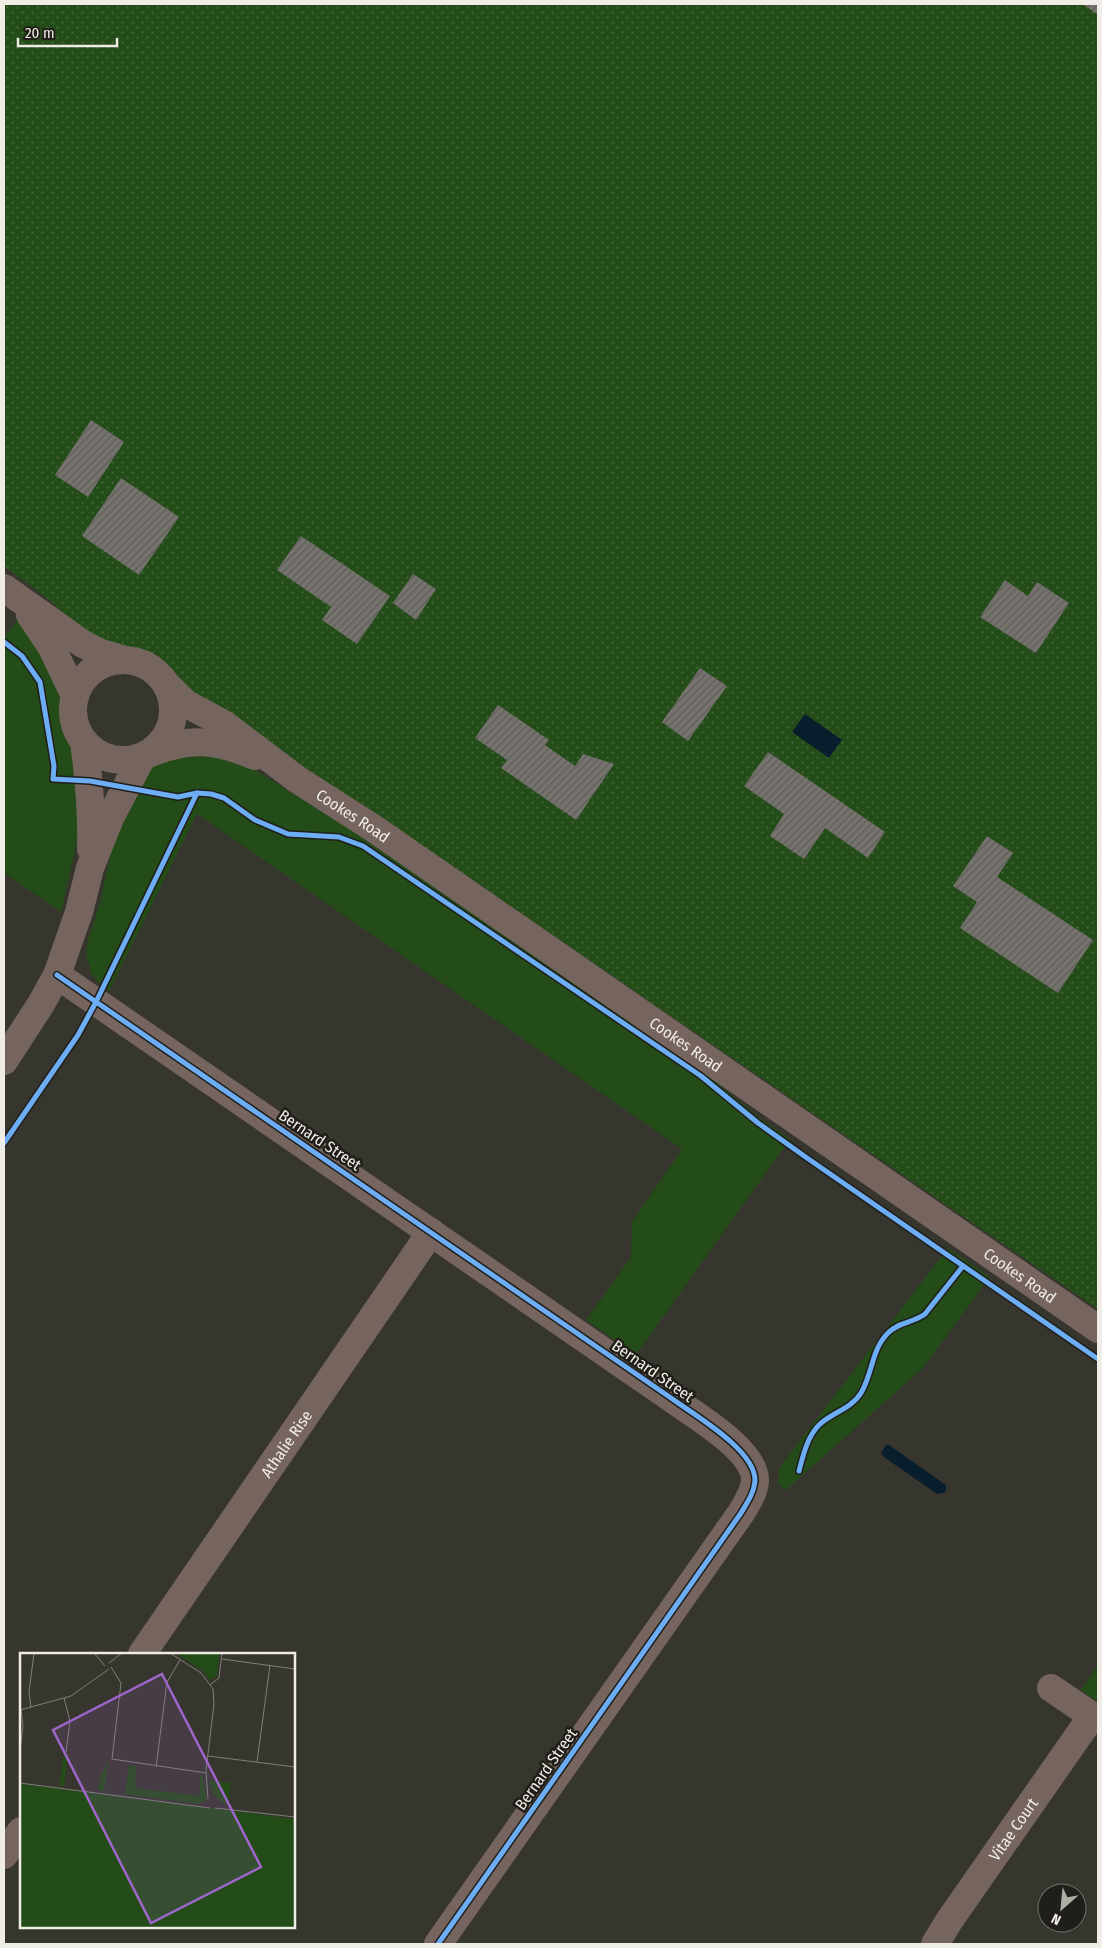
<svg xmlns="http://www.w3.org/2000/svg" width="1102" height="1948" font-family="'Fira Sans Condensed',sans-serif">
	<defs>
		<pattern id="grass-dots" width="8" height="8" patternUnits="userSpaceOnUse" patternTransform="scale(1.25)"><rect width="8" height="8" fill="#244c18"/><path d="M2 2h.1M6 6h.1" fill="none" stroke="#446639" stroke-width="1.8" stroke-linecap="round"/></pattern>
		<pattern id="building-hatch" width="6" height="6" patternUnits="userSpaceOnUse" patternTransform="scale(1.25)"><rect width="6" height="6" fill="#76736e"/><path d="M-1 1l2-2M0 6l6-6M5 7l2-2" fill="none" stroke="#5f5d5a"/></pattern>
	</defs>
	<rect width="100%" height="100%" fill="#36352e"/>
	<path fill="url(#grass-dots)" d="M4 4H1098V1309L363 805 334 789 264 737 182 686 163 661 152 654 137 649 107 645 74 623 52 602 4 566Z"/>
	<g fill="#244c18">
		<path d="M17 620 23 626 55 680 61 700 64 723 76 754 78 837 61 912 4 873V639Z"/>
		<path d="M187 750 244 763 351 830 701 1069 757 1116 790 1139 636 1355 586 1320 631 1257 632 1222 682 1149 197 814 109 991 98 982 92 975 86 954 87 944 100 903 113 843 145 773 157 762Z"/>
		<path d="M948 1248 990 1277 923 1368 786 1490 778 1484 779 1468Z"/>
		<path d="M1098 1665V1702L1081 1690Z"/>
	</g>
	<g fill="#091e2d">
		<path d="M805 714 842 740 829 758 792 732Z"/>
		<path d="M886 1445H889L943 1483 946 1485V1491L944 1493 937 1494 884 1457 881 1453Z"/>
	</g>
	<g fill="url(#building-hatch)">
		<path d="M1083 4H1098V15Z"/>
		<path d="M91 420 124 442 88 497 55 475Z"/>
		<path d="M121 478 179 517 139 575 82 536Z"/>
		<path d="M301 536 390 596 357 644 322 620 331 607 277 570Z"/>
		<path d="M413 574 436 589 416 620 393 603Z"/>
		<path d="M1005 580 1028 596 1037 582 1069 603 1036 653 980 617Z"/>
		<path d="M700 668 727 686 688 741 662 722Z"/>
		<path d="M498 705 549 740 545 745 575 766 583 754 614 764 576 820 501 768 507 760 475 738Z"/>
		<path d="M768 752 885 832 868 858 825 828 804 859 770 836 784 814 744 786Z"/>
		<path d="M987 836 1013 853 997 877 1093 940 1058 993 960 928 977 902 953 886Z"/>
	</g>
	<g fill="none" stroke-linecap="round" stroke-linejoin="round">
		<g stroke="#76655f" stroke-width="28">
			<path id="s1" d="M167 685 185 703 224 724 298 780 373 828 1098 1329"/>
			<path d="M146 755C188 737 214 739 255 756"/>
			<path d="M57 975 671 1398C694 1415 756 1450 755 1481 754 1493 747 1503 741 1513L438 1944"/>
			<path id="s2" d="M142 1654 431 1232"/>
			<path d="M1051 1688 1098 1720"/>
			<path d="M4 1855 21 1831"/>
			<path id="s3" d="M935 1944 949 1921 1092 1716"/>
		</g>
		<g stroke="#76655f" stroke-width="28">
			<path d="M4 588 83 644 101 653 125 660"/>
			<path d="M30 615 51 646 75 696"/>
			<circle cx="123" cy="710" r="50"/>
			<path d="M84 742C89 778 92 812 91 849"/>
			<path d="M4 1061 41 1004 57 975 79 912 90 868 110 818 142 757"/>
		</g>
		<g stroke="#201e19" stroke-width="8">
			<g id="cycleway">
				<path d="M4 642 22 656 40 682 54 766 53 779 90 781 178 797 197 793 96 1002 78 1035 4 1143"/>
				<path d="M197 793 211 794 224 798 255 820 288 834 339 837 363 846 701 1076 758 1123 807 1158 1098 1359"/>
				<path d="M57 975 671 1398C694 1415 756 1450 755 1481 754 1493 747 1503 741 1513L438 1944"/>
				<path d="M799 1471C803 1456 807 1437 819 1425 831 1413 851 1409 861 1393 873 1373 871 1350 888 1333 898 1322 913 1323 925 1314L963 1266"/>
			</g>
		</g>
		<use href="#cycleway" stroke="#6dadf4" stroke-width="5"/>
	</g>
	<g text-anchor="middle" dominant-baseline="central" stroke-width="5" stroke-linejoin="round" paint-order="stroke">
		<g font-size="16" fill="#efede5" stroke="#201e19">
			<text stroke="none"><textPath href="#s1" startOffset="228">Cookes Road</textPath></text>
			<text stroke="none"><textPath href="#s1" startOffset="632">Cookes Road</textPath></text>
			<text transform="translate(320 1140) rotate(34)">Bernard Street</text>
			<text stroke="none"><textPath href="#s1" startOffset="1038">Cookes Road</textPath></text>
			<text transform="translate(653 1371) rotate(35)">Bernard Street</text>
			<text stroke="none"><textPath href="#s2" startOffset="255">Athalie Rise</textPath></text>
			<text transform="translate(546 1769) rotate(-55)">Bernard Street</text>
			<text stroke="none"><textPath href="#s3" startOffset="139">Vitae Court</textPath></text>
		</g>
	</g>
	<g transform="translate(20 1653)">
		<rect width="275" height="275" fill="#36352e"/>
		<path d="M0 131 275 166V275H0Z" fill="#244c18"/>
		<path d="M156 0H200L197 23 190 27 183 18ZM44 101H48L44 133 39 132ZM89 106 84 138 78 137 80 125ZM109 112 116 113 115 135 180 143V121L182 122 187 146 178 151 105 141ZM189 127 211 130 208 153 194 142ZM4 179 15 181 12 201 2 199ZM54 184 64 185 62 206 52 204Z" fill="#244c18"/>
		<path fill="none" stroke="#807f77" stroke-width="1" d="M74 0 85 13M150 0 181 20 193 36 194 51 186 117 188 146M202 6 275 16M89 10 102 0M91 14 101 30 92 106 186 120M190 32 199 25 202 0M44 45 50 68 46 99M11 55 9 39 14 0M0 57 51 43 89 16M0 99 3 72 1 57M188 103 275 114M237 109 250 12M136 114 147 29 160 7M0 130 190 155M195 155 275 164"/>
		<path fill="#9e66ca" fill-opacity="0.15" stroke="#9e66ca" stroke-width="2.5" d="M142 21 241 214 131 270 33 77Z"/>
		<rect width="275" height="275" fill="none" stroke="#efede5" stroke-width="2.5"/>
	</g>
	<rect width="1102" height="1948" fill="none" stroke="#efede5" stroke-width="10"/>
	<g transform="translate(1062 1908) rotate(207)"><circle r="24" fill="#201e19" stroke="#73716b"/>
	<path d="M0-4L9 19L0 12L-9 19Z" fill="#aeada5"/>
	<text y="-8" font-size="14" font-weight="bold" text-anchor="middle" fill="#efede5">N</text>
	</g>
	<path d="M18 38v8h99v-8" fill="none" stroke="#efede5" stroke-width="2.5"/>
	<text x="25" y="38" font-size="15" fill="#efede5" stroke="#201e19" stroke-width="4" paint-order="stroke">20 m</text>
</svg>
